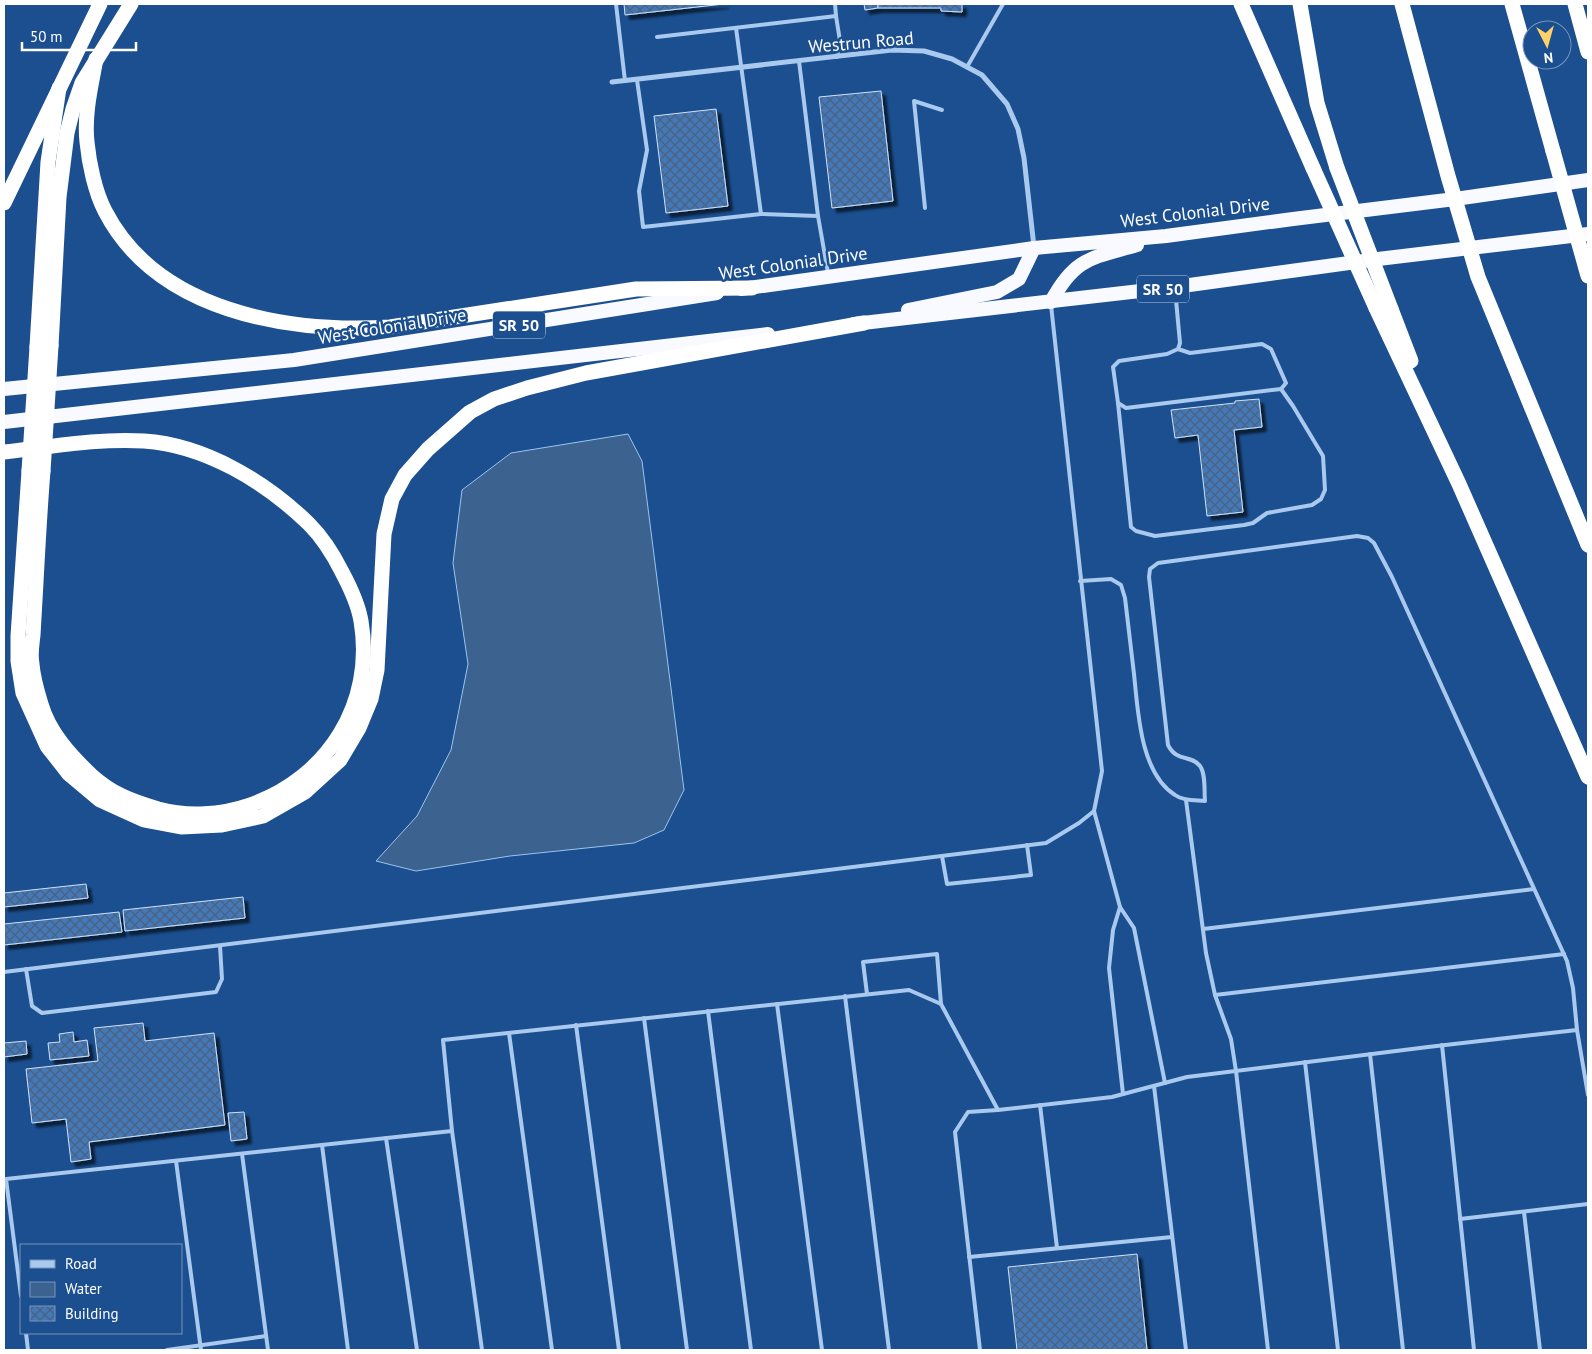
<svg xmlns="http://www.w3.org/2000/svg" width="1592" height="1354" font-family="'PT Sans',sans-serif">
	<defs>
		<pattern id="building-cross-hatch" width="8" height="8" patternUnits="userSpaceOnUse" patternTransform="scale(1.25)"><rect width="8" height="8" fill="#4478b7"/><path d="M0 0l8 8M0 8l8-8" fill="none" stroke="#486282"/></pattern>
		<filter id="shadow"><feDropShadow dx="4.5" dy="4.5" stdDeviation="1" flood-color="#0009"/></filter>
	</defs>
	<rect width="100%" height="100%" fill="#1b4f8f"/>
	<path fill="#3c6290" stroke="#9cc4f0" d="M628 434 642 461 684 790 664 830 634 843 510 856 416 871 376 861 417 816 451 750 468 664 453 563 462 490 511 453Z"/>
	<g fill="url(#building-cross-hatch)" stroke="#cfe3fa" filter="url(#shadow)">
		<path d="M624 4H724L625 15Z"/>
		<path d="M864 4H878V8L865 10Z"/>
		<path d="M878 4H962V12L941 11V8H878Z"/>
		<path d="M881 91 893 201 832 208 819 97Z"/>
		<path d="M716 109 728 206 666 213 654 116Z"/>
		<path d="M1259 399 1262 427 1234 430 1243 512 1207 516 1198 435 1175 438 1171 410 1235 403V401Z"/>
		<path d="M86 884 88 898 4 907V893Z"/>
		<path d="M243 897 245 918 125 931 123 910Z"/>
		<path d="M119 912 122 932 4 945V924Z"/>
		<path d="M143 1023 145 1041 214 1033 225 1125 89 1142 91 1159 71 1162 66 1119 32 1123 26 1069 98 1061 94 1028Z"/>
		<path d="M73 1032 74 1042 87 1040 89 1056 50 1060 48 1043 60 1042 59 1034Z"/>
		<path d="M26 1041 27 1054 4 1057V1043Z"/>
		<path d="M244 1112 247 1139 231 1141 228 1113Z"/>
		<path d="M1137 1254 1147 1350H1017L1008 1267Z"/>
	</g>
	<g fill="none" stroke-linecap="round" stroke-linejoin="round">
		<g stroke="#a9c9ee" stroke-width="4">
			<path d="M616 4 625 81"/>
			<path d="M835 4 836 16"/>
			<path d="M657 37 836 16 840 41 837 57"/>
			<path d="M799 61 818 216"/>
			<path d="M967 67 1003 4"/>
			<path d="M637 80 647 150 639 191 643 227 761 214 736 28"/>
			<path d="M925 208 914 101 942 110"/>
			<path d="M761 214 818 216 828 273"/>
			<path d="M1175 289 1180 343 1178 349 1167 354 1119 361 1113 367 1118 403 1126 408 1281 389 1286 383 1271 349 1262 344 1190 353 1178 349"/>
			<path d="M1118 403 1131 527 1136 531 1155 536 1244 525 1253 523 1267 513 1312 505 1321 499 1325 490 1323 456 1293 406 1281 389"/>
			<path d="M1080 581 1111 579 1121 585 1125 598C1128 623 1131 649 1134 674 1138 711 1140 773 1175 795 1183 801 1195 800 1205 801 1204 792 1206 774 1200 766 1191 754 1177 763 1168 745L1149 577 1150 569 1158 563 1357 536 1368 538 1374 543 1392 577 1567 961 1573 988 1577 1030"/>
			<path d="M1186 800 1206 953 1215 995 1231 1039 1236 1071 1268 1350"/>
			<path d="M1094 811 1120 907"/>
			<path d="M942 856 947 884 1031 875 1027 845"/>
			<path d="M1203 929 1534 889"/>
			<path d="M26 969 32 1006 42 1013 216 992 222 979 220 946"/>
			<path d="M4 972 1046 843 1079 823 1094 811 1102 771 1051 305"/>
			<path d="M867 994 863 962 937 954 941 1004"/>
			<path d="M1215 995 1564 954"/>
			<path d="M845 996 889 1350"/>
			<path d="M777 1004 822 1350"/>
			<path d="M708 1011 751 1350"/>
			<path d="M644 1018 687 1350"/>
			<path d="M576 1025 619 1350"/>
			<path d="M509 1033 552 1350"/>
			<path d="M1442 1045 1474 1350"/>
			<path d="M1370 1054 1403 1350"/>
			<path d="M1305 1062 1338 1350"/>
			<path d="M1154 1086 1186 1350"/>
			<path d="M1123 1094 1109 968 1113 930 1120 907 1134 928 1165 1083"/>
			<path d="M1040 1105 1057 1248"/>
			<path d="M452 1131 482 1350"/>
			<path d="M386 1138 417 1350"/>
			<path d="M322 1145 348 1350"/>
			<path d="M242 1154 268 1350"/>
			<path d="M176 1161 201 1350"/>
			<path d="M1524 1212 1540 1350"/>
			<path d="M1460 1219 1588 1204"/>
			<path d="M969 1257 1172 1237"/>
			<path d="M21 1296 6 1179 452 1131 443 1040 909 990 941 1004 998 1110 1112 1097 1187 1077 1428 1047 1577 1030 1588 1095"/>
			<path d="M26 1333 28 1350"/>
			<path d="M167 1350 266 1336"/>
			<path d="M980 1350 955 1132 968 1112 998 1110"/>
		</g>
		<path stroke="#a9c9ee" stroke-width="5" d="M612 82 892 50 924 51 952 59 982 75 1007 104 1018 129 1024 158 1034 247"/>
		<g stroke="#f8faff" stroke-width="14">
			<path d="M741 289 1034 248 1166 236 1293 219 1455 199 1588 180"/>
			<path d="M1051 302C1075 257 1092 258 1137 245"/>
			<path d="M908 310 997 292 1019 279 1034 248"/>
			<path d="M854 324 1175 287 1378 259 1588 234"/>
			<path d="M4 389 294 360 717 293"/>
			<path d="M4 422 768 334"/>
		</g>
		<g stroke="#fff" stroke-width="15">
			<path d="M1241 4 1313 168"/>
			<path d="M1300 4 1317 103 1337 168"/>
			<path d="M1402 4 1448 176 1478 277 1588 545"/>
			<path d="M1512 4 1553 151"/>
			<path d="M1575 4 1588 52"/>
			<path d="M96 59C91 86 84 114 87 142 89 163 95 192 105 211 157 312 288 333 390 327L636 289 752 288"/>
			<path d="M4 203 100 4"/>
			<path d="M1376 308 1459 484 1588 777"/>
			<path d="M1391 309 1411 361"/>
			<path d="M51 346 59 197 67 133 73 109 82 83 131 4"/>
			<path d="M37 347 48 162 59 88"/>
			<path d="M4 452C50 447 98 438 144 441 205 445 266 482 309 524 323 538 333 554 342 572 350 587 358 603 361 621 375 703 328 778 250 805 221 815 188 817 158 809 131 801 112 794 91 775 70 755 49 732 41 704 37 691 33 677 32 664 30 654 32 644 33 635 34 617 35 599 36 582 38 545 40 508 43 471"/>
			<path d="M29 471 18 636V661L23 693 47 746 69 774 100 800 144 820 181 827 222 825 263 816 305 792 340 760 359 728 371 699 377 670 384 534 392 499 405 475 428 449 470 412 494 399 527 388 586 373 864 323"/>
		</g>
		<g stroke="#fff" stroke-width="15">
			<path d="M1553 151 1588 276"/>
			<path d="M1313 168 1376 308"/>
			<path d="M1337 168 1391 309"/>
			<path d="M29 471 37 347"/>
			<path d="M43 471 51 346"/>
		</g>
	</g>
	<g text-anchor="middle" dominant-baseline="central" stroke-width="5" stroke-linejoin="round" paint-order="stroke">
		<g fill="#1b4f8f" stroke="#bbcadd" stroke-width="1">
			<rect x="1137" y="275.5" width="52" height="27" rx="4"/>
			<rect x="493" y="311.5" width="52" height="27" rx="4"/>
		</g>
		<g font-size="16" font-weight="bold" fill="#fff">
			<text x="1163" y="289">SR 50</text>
			<text x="519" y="325">SR 50</text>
		</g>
		<g font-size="18" fill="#fff" stroke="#1b4f8f">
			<text transform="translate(861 42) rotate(-5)">Westrun Road</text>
			<text transform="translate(1195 212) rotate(-7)">West Colonial Drive</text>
			<text transform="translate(793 263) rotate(-8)">West Colonial Drive</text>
			<text transform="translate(392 326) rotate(-9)">West Colonial Drive</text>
		</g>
	</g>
	<rect width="1592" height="1354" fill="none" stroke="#ffffff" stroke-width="10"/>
	<rect x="20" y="1244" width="162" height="90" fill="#1b4f8f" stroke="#7695bc"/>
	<rect x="30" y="1260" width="25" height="8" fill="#a9c9ee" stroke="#7695bc"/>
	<text x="65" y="1269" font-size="15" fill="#ffffff">Road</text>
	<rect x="30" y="1282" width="25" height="15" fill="#3c6290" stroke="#7695bc"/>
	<text x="65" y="1294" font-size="15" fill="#ffffff">Water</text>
	<rect x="30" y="1306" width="25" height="15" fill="url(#building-cross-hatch)" stroke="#7695bc"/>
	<text x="65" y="1319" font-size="15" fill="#ffffff">Building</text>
	<g transform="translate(1547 45) rotate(174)"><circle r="24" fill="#1b4f8f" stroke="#7695bc"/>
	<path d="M0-4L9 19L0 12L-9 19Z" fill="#ffd166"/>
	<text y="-8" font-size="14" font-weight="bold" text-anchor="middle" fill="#ffffff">N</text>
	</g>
	<path d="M22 42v8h114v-8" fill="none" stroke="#ffffff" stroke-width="2.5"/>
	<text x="30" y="42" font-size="15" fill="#ffffff" stroke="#1b4f8f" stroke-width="4" paint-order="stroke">50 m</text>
</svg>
